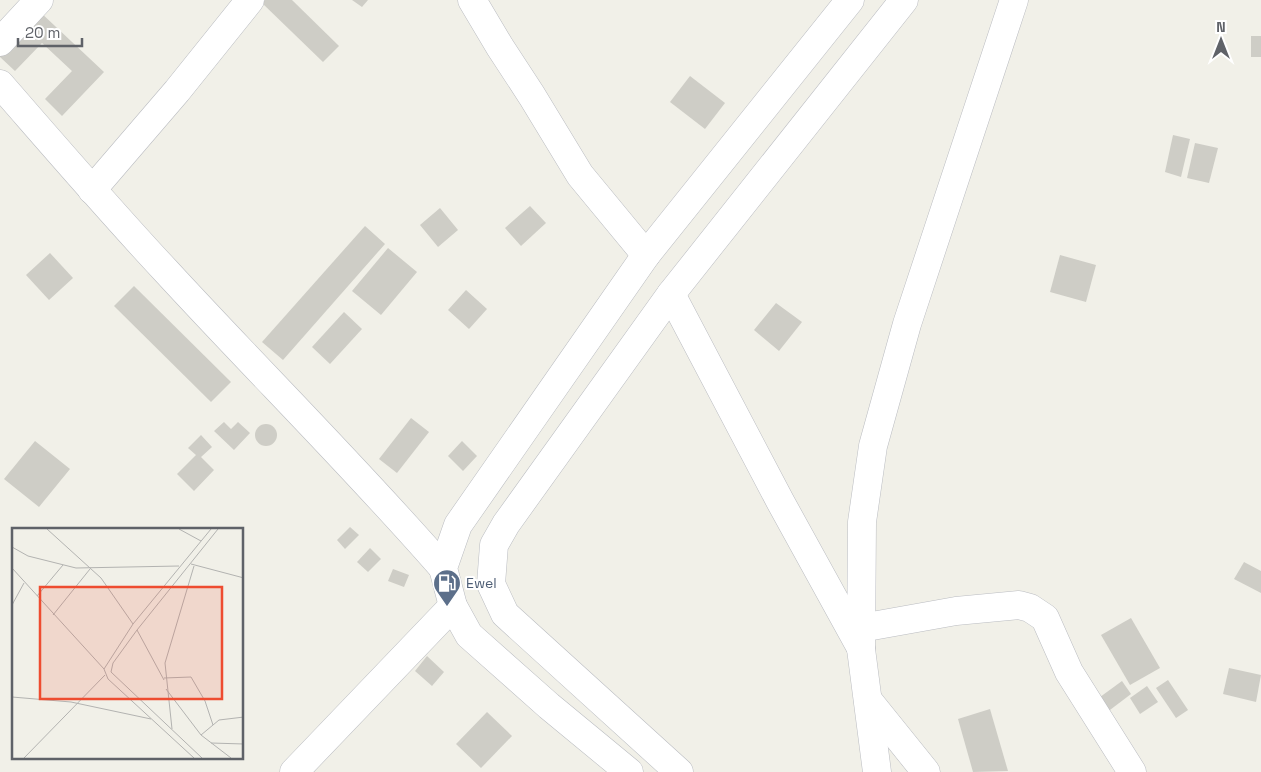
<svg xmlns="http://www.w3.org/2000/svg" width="1261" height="772" font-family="'Space Grotesk',sans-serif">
	<rect width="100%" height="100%" fill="#f1f0e8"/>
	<g fill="#cecdc6">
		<path d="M265 0H292L339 46 323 62 262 3Z"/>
		<path d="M352 0H368L362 7Z"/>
		<path d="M39 11 104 72 62 116 45 99 72 71 42 43 15 71 0 57V51Z"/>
		<rect x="1251" y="36" width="10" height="21"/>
		<path d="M690 76 725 103 705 129 670 102Z"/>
		<path d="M1173 135 1190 139 1181 177 1165 172Z"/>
		<path d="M1195 143 1218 148 1209 183 1187 178Z"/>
		<path d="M530 206 546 223 521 246 505 228Z"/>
		<path d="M440 208 458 230 438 247 420 225Z"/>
		<path d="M365 226 385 244 283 360 262 342Z"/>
		<path d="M388 248 417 272 381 315 352 291Z"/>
		<path d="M50 253 73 278 49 300 26 275Z"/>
		<path d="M1060 255 1096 265 1086 302 1050 292Z"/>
		<path d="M134 286 231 382 211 402 114 306Z"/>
		<path d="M466 290 487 309 469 329 448 310Z"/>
		<path d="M776 303 802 322 779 351 754 330Z"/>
		<path d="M344 312 362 329 330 364 312 347Z"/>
		<path d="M411 418 429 432 397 473 379 459Z"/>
		<path d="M224 422 231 429 238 422 250 433 234 450 214 431Z"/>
		<circle cx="266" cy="435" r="11"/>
		<path d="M201 435 212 447 201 457 214 470 194 491 177 474 196 455 188 448Z"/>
		<path d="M35 441 70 469 39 507 4 479Z"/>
		<path d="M462 441 477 456 463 471 448 456Z"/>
		<path d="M350 527 359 535 345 549 337 540Z"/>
		<path d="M370 548 381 559 368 572 357 562Z"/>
		<path d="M1244 562 1261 571V593L1234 579Z"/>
		<path d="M393 569 409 575 404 587 388 581Z"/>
		<path d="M1131 618 1160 668 1130 685 1101 635Z"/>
		<path d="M427 656 444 672 432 686 415 671Z"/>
		<path d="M1229 668 1261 675 1256 702 1223 694Z"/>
		<path d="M1168 680 1188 710 1176 718 1156 688Z"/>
		<path d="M1122 681 1131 694 1106 713 1096 700Z"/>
		<path d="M1147 686 1158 702 1140 714 1130 698Z"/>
		<path d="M990 709 1008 771 973 772 958 719Z"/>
		<path d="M487 712 512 736 481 768 456 744Z"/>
	</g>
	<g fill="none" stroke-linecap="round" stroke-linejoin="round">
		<g stroke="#babcc1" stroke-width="29">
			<g id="minor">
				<path d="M472 0 500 47 532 96 580 175 646 255"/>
				<path d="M0 42 39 0"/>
				<path d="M0 84C55 147 109 210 166 271 258 371 354 466 443 568"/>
				<path d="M92 190 177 91 250 0"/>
				<path d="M671 294 780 501 861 648"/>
				<path d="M861 628 956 611 1019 605 1030 608 1045 618 1069 672 1132 772"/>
				<path d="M868 700 926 772"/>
				<path d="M294 772 453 606"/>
				<path d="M629 772 549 706 469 635 453 606 443 568 458 525 646 255 850 0"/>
				<path d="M679 772 505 614 491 584 494 545 506 524 671 294 904 0"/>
				<path d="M877 772 861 649 862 522 873 446 907 324 1014 0"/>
			</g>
		</g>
		<use href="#minor" stroke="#fff" stroke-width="28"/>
	</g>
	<defs>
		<g id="fuel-pin" transform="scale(1.4375)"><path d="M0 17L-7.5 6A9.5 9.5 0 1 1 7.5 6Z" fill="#5c6f8a" stroke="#fff"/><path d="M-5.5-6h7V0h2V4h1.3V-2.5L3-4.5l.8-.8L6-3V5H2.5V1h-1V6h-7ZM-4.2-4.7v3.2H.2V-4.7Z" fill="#fff"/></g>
	</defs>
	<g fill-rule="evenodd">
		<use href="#fuel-pin" x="447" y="583"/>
	</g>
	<g text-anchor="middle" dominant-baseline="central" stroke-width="4" stroke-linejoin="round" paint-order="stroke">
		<g font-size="14" fill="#4e5e75" stroke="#fff" text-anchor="start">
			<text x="466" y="583">Ewel</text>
		</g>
	</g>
	<g transform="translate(12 528)">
		<rect width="231" height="231" fill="#f1f0e8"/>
		<path fill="none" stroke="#b3b3b1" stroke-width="1" d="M35 1 89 50 121 96M167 1 189 13M0 19 16 28 64 40 167 38M179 36 232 50M0 40 92 141M25 68 51 37M0 77 12 55M41 87 78 41M125 102 152 152M152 150 179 149 193 173 201 197M154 161 189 207 219 230M0 169 59 174 139 191M160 201 153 135 182 38M189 207 207 192 232 189M199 215 232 216M12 230 93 147M182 230 96 151 92 141 121 96 199 1M190 230 99 144 101 135 125 102 206 1"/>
		<path fill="#ee4c30" fill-opacity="0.15" stroke="#ee4c30" stroke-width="2.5" d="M28 59H210V171H28Z"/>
		<rect width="231" height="231" fill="none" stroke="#5f6268" stroke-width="2.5"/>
	</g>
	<g transform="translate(1221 40)" stroke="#ffffff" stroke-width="4" paint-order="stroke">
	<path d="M0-4L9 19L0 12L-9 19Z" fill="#5f6268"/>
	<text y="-8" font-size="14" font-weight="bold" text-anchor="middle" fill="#5f6268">N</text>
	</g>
	<path d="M18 38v8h64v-8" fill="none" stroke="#5f6268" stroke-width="2.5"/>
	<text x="25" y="38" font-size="15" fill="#5f6268" stroke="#ffffff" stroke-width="4" paint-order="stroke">20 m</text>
</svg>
